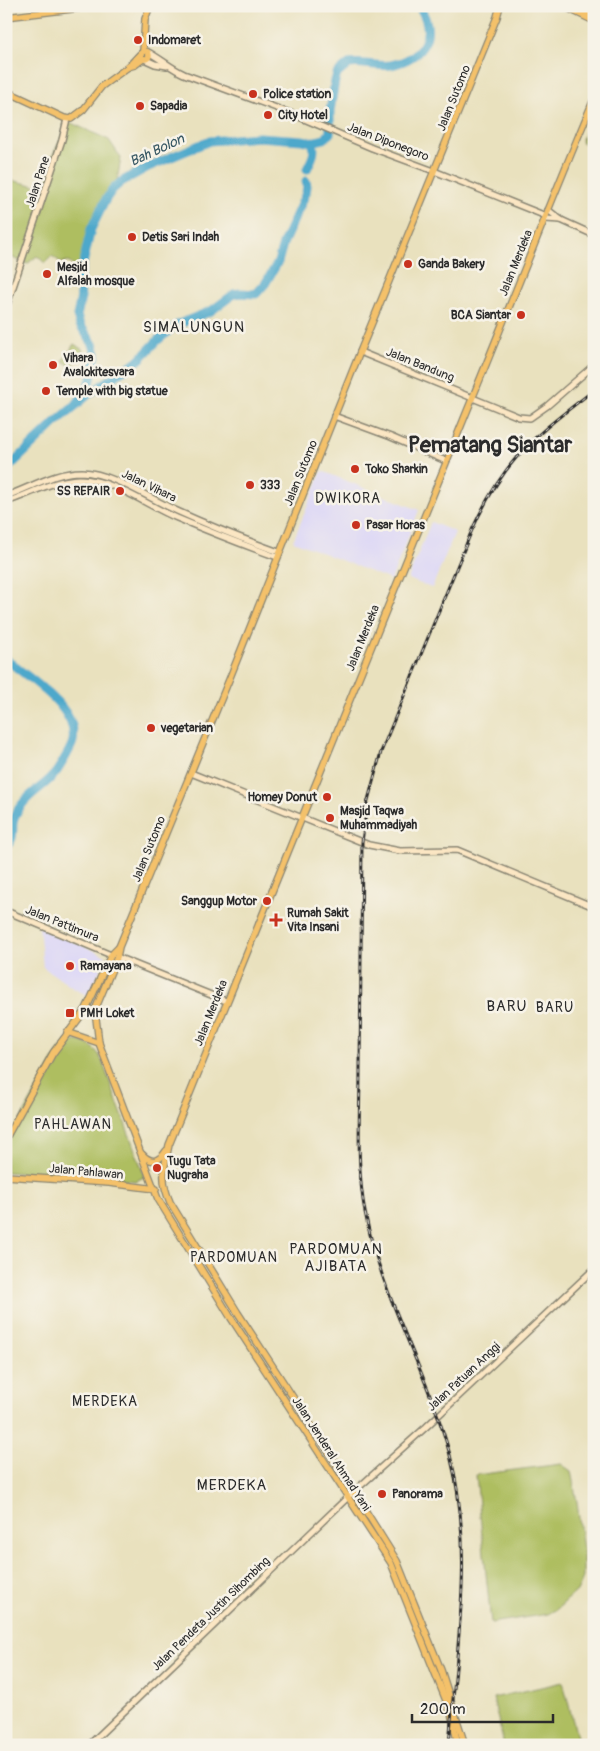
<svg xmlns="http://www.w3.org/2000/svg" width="600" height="1751" font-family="Pangolin,sans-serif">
	<rect width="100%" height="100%" fill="#f7f3e8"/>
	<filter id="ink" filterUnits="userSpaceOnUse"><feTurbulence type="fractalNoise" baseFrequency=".02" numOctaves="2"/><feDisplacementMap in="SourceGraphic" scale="10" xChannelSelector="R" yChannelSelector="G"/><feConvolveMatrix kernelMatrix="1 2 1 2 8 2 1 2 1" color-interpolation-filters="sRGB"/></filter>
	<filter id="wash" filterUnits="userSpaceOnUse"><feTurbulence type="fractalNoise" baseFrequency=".0096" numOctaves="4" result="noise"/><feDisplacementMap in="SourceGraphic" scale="20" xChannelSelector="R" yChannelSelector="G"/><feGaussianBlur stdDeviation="1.12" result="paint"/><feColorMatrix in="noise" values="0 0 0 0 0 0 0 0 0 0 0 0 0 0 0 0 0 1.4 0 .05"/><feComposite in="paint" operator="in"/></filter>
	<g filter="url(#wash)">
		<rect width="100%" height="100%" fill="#e9e1be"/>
		<g fill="#dbd6f7">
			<path d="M322 471 419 510 391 580 293 541Z"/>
			<path d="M431 522 455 532 432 588 408 579Z"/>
			<path d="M39 926 106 956 89 996 73 988 43 967Z"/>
		</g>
		<g fill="#aebe61" stroke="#6c7446">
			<path d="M594 109V147L581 142Z"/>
			<path d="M69 122 109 140 121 158 117 181 103 199 90 226 79 270 67 261 62 263 52 256 45 263 37 256 27 264 6 255V179L37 186Z"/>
			<path d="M74 344 83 350 72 367 63 361Z"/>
			<path d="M79 1041C91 1045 97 1049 102 1061L142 1169 144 1177 136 1181 6 1172V1145L59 1050 66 1042Z"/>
			<path d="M561 1464 571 1471 577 1502 583 1551V1577L578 1590 557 1609 548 1614 491 1623 476 1475Z"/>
			<path d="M563 1682 579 1745H504L493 1698Z"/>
		</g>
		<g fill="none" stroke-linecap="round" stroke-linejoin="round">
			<g stroke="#4da8cb" stroke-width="9">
				<path d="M307 169C311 160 317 152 312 142L316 141"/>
				<path d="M75 406 84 394 91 380 96 354 93 344 80 325 77 316 81 297 79 281 91 229 106 199 113 189 121 182 148 167 209 141 259 137 302 140 312 142 324 139 330 133V111L335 81 337 74 349 64C363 62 377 67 391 65 423 58 438 35 419 6"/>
				<path d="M6 470 55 423 89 394 140 359 158 340 170 330 179 324 211 311 234 294 240 293 256 294 265 284 278 262 283 244 306 193 307 186 306 181"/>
				<path d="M6 659C27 678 79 707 73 741 72 747 61 765 57 771 48 784 34 790 24 802 19 808 14 814 13 822 12 832 15 839 6 846"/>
			</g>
		</g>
	</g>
	<g filter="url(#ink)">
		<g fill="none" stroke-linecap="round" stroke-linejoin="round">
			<g stroke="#8a8674" stroke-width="8">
				<g id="secondary">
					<path d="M148 52C161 59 171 68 184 74L290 113 372 148 434 171 546 216"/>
					<path d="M144 59 155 64 167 66"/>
					<path d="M548 210 561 220 594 235"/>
					<path d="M545 219 561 220"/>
					<path d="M6 308 62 140 67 119"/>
					<path d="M360 352 519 417 530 418 547 406 594 365"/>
					<path d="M334 416 391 437 446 461"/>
					<path d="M6 496C32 487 54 472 82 472 112 473 149 498 177 511 210 526 245 540 279 552"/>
					<path d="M6 502C31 494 52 480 79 479 111 478 148 506 177 518 210 532 244 545 277 557"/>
					<path d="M191 773 369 845 400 851 457 850 594 907"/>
					<path d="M6 911 111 955"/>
					<path d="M117 957 226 1001"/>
					<path d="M89 1745 347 1498 426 1427 594 1269"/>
				</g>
			</g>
			<g stroke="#8a8674" stroke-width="8">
				<g id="primary">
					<path d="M563 6 594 21"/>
					<path d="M566 6 575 8 594 15"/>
					<path d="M6 17 97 6"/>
					<circle cx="145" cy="55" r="4"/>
					<path d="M143 51 145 19 150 6"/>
					<path d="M128 67 135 65 143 59"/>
					<path d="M6 91 64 118 71 119 83 110 102 86 128 67 140 54"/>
					<path d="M67 1032 99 1043"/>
					<path d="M6 1138 53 1053 86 1009 111 955 118 948"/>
					<path d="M142 1154C151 1164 159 1162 166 1151"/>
					<path d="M6 1176 109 1183 156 1189"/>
					<path d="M458 1745 451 1713 391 1563 231 1318 158 1199 99 1043 95 1010 117 957 119 947 231 675 360 352 497 17 500 6"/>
					<path d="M465 1745 441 1670 397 1561 330 1454 238 1313 170 1202C160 1180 164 1168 169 1145 270 896 370 647 472 399 513 299 552 198 594 99"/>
				</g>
			</g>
			<use href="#secondary" stroke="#fbe6c3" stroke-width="5"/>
			<use href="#primary" stroke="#f4c16a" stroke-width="5.5"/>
			<g stroke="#2b2b2b" stroke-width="3">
				<path id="rail" d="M449 1745C456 1648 475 1551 450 1455 428 1372 381 1297 365 1212 356 1164 360 1116 360 1069 361 993 361 918 362 842L367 804 381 752 472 530C484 504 497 480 516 458 538 432 567 411 594 390"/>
			</g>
			<use href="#rail" stroke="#f7f3e8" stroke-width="1" stroke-dasharray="4" stroke-linecap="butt"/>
		</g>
	</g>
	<g fill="#c8321e" stroke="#f7f3e8" stroke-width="2">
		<circle cx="138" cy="40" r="5"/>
		<circle cx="253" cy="94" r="5"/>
		<circle cx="140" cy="106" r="5"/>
		<circle cx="268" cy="115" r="5"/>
		<circle cx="132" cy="237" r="5"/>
		<circle cx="408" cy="264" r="5"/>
		<circle cx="47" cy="274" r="5"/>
		<circle cx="521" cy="315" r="5"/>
		<circle cx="53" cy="365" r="5"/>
		<circle cx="46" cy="391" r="5"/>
		<circle cx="355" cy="469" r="5"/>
		<circle cx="250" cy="485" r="5"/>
		<circle cx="120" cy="491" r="5"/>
		<circle cx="356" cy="525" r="5"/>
		<circle cx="151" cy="728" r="5"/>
		<circle cx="327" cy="797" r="5"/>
		<circle cx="330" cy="818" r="5"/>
		<circle cx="267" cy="901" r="5"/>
		<path d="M273.5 912.5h5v5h5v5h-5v5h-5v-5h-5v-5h5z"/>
		<circle cx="70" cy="966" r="5"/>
		<rect x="65" y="1008" width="10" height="10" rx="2.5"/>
		<circle cx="157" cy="1168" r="5"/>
		<circle cx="382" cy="1494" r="5"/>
	</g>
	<g text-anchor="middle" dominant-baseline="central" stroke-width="5" stroke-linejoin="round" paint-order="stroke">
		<g font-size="12" font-weight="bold" fill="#2b2b2b" stroke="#f7f3e8" text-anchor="start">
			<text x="148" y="40">Indomaret</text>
			<text x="263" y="94">Police station</text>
			<text x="150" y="106">Sapadia</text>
			<text x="278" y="115">City Hotel</text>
			<text x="142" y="237">Detis Sari Indah</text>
			<text x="418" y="264">Ganda Bakery</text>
			<text x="57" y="267">Mesjid<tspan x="57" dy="14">Alfalah mosque</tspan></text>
			<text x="511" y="315" text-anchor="end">BCA Siantar</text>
			<text x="63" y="358">Vihara<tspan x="63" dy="14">Avalokitesvara</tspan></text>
			<text x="56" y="391">Temple with big statue</text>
			<text x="365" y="469">Toko Sharkin</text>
			<text x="260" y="485">333</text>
			<text x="110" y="491" text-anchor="end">SS REPAIR</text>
			<text x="366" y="525">Pasar Horas</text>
			<text x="161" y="728">vegetarian</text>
			<text x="317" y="797" text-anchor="end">Homey Donut</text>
			<text x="340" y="811">Masjid Taqwa<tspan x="340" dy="14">Muhammadiyah</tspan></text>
			<text x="257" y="901" text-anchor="end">Sanggup Motor</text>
			<text x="287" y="913">Rumah Sakit<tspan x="287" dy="14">Vita Insani</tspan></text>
			<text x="80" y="966">Ramayana</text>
			<text x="80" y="1013">PMH Loket</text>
			<text x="167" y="1161">Tugu Tata<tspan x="167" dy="14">Nugraha</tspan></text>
			<text x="392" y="1494">Panorama</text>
		</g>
		<g font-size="12" fill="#2b2b2b" stroke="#f7f3e8">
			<text transform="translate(454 98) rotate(-68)">Jalan Sutomo</text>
			<text transform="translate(388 142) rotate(21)">Jalan Diponegoro</text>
			<text transform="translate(38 182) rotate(-72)">Jalan Pane</text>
			<text transform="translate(516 263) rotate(-68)">Jalan Merdeka</text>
			<text transform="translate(420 365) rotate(22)">Jalan Bandung</text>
			<text transform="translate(301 473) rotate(-68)">Jalan Sutomo</text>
			<text transform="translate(149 486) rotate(26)">Jalan Vihara</text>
			<text transform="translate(363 638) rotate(-68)">Jalan Merdeka</text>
			<text transform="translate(149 849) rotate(-68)">Jalan Sutomo</text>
			<text transform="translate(62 924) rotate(22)">Jalan Pattimura</text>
			<text transform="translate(211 1013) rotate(-68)">Jalan Merdeka</text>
			<text transform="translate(86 1172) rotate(5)">Jalan Pahlawan</text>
			<text transform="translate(464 1377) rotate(-43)">Jalan Patuan Anggi</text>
			<text transform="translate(331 1454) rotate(57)">Jalan Jenderal Ahmad Yani</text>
			<text transform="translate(211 1614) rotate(-44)">Jalan Pendeta Justin Sihombing</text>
		</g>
		<g font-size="14" font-style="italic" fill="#375763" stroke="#f7f3e8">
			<text transform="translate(157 150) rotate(-25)">Bah Bolon</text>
		</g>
		<g font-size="14" letter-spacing="1" fill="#2b2b2b" stroke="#f7f3e8">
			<text x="348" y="498">DWIKORA</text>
			<text x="555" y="1007">BARU</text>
			<text x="73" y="1124">PAHLAWAN</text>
			<text x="234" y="1257">PARDOMUAN</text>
			<text x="105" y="1401">MERDEKA</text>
		</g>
		<g font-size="15" letter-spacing="1" fill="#2b2b2b" stroke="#f7f3e8">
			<text x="194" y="327">SIMALUNGUN</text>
			<text x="507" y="1006">BARU</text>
			<text x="336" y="1249">PARDOMUAN<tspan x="336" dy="17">AJIBATA</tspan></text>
			<text x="232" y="1485">MERDEKA</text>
		</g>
		<g font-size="22" font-weight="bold" fill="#2b2b2b" stroke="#f7f3e8">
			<text x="490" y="445">Pematang Siantar</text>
		</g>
	</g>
	<rect width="600" height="1751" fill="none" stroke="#f7f3e8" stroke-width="25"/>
	<path d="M412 1714v8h141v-8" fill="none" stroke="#2b2b2b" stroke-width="2.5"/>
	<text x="420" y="1714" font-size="15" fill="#2b2b2b" stroke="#f7f3e8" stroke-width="4" paint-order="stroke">200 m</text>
</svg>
